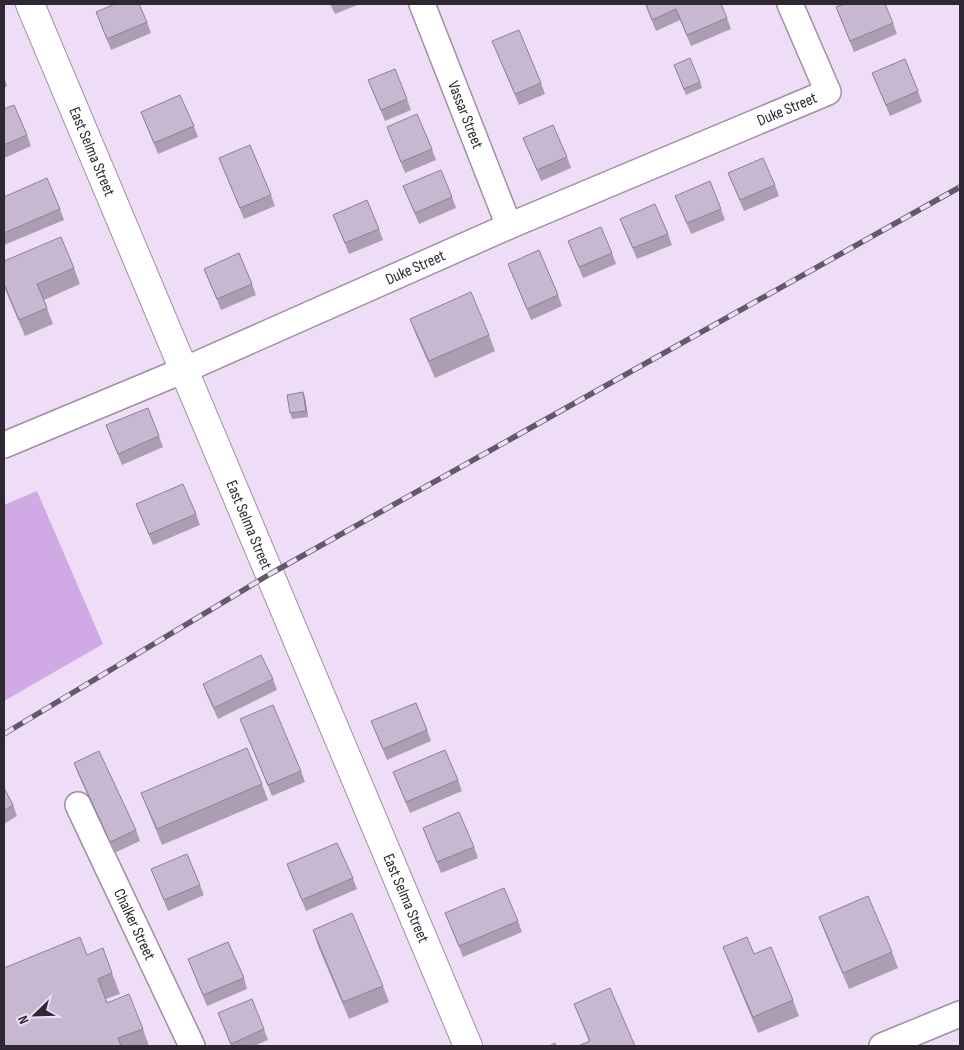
<svg xmlns="http://www.w3.org/2000/svg" width="964" height="1050" font-family="'Sofia Sans Condensed',sans-serif">
	<rect width="100%" height="100%" fill="#efddf7"/>
	<path fill="#d1a9e4" d="M37 491 103 644 4 701V505Z"/>
	<g fill="none" stroke-linecap="round" stroke-linejoin="round">
		<g stroke="#9f8ea7" stroke-width="28">
			<g id="minor">
				<path id="s1" d="M422 4 509 226"/>
				<path id="s2" d="M4 445 184 370 509 226 828 92 790 4"/>
				<path id="s3" d="M78 805 192 1046"/>
				<path d="M882 1046 960 1014"/>
			</g>
		</g>
		<g stroke="#9f8ea7" stroke-width="30">
			<g id="tertiary">
				<path id="s4" d="M30 4 468 1046"/>
			</g>
		</g>
		<use href="#minor" stroke="#fff" stroke-width="25"/>
		<use href="#tertiary" stroke="#fff" stroke-width="28"/>
		<g stroke="#635968" stroke-width="5.5">
			<path id="rail" d="M4 734 270 574 960 187"/>
		</g>
		<use href="#rail" stroke="#efddf7" stroke-width="4" stroke-dasharray="11" stroke-linecap="butt"/>
	</g>
	<g fill="#ac9db3">
		<path d="M330 4H360L335 14Z"/>
		<path d="M645 4 727 18 731 29 691 46 680 20 656 31Z"/>
		<path d="M836 7 893 23 897 34 854 52Z"/>
		<path d="M96 12 147 22 151 33 111 50Z"/>
		<path d="M492 41 541 83 545 94 519 105Z"/>
		<path d="M676 70 700 82 702 88 686 95Z"/>
		<path d="M872 73 918 91 922 102 890 116Z"/>
		<path d="M4 77 7 86 4 88Z"/>
		<path d="M368 80 407 99 411 110 385 121Z"/>
		<path d="M4 109 27 135 31 146 4 158Z"/>
		<path d="M141 112 194 126 198 137 158 154Z"/>
		<path d="M387 127 432 149 436 160 405 173Z"/>
		<path d="M523 138 567 157 571 168 541 181Z"/>
		<path d="M219 158 271 195 275 206 244 219Z"/>
		<path d="M728 173 775 185 779 196 744 211Z"/>
		<path d="M403 186 452 197 456 208 419 224Z"/>
		<path d="M675 196 721 209 725 220 691 234Z"/>
		<path d="M4 197 60 209 64 220 4 245Z"/>
		<path d="M333 215 379 229 383 240 349 254Z"/>
		<path d="M620 219 668 234 672 245 637 259Z"/>
		<path d="M568 241 612 253 616 264 583 278Z"/>
		<path d="M4 261 74 268 80 284 44 300 53 324 25 336 4 287Z"/>
		<path d="M508 264 558 295 562 306 531 320Z"/>
		<path d="M204 269 252 284 256 295 221 310Z"/>
		<path d="M410 319 489 335 495 351 435 378 416 335Z"/>
		<path d="M303 392 305 398 308 417 292 419 290 413Z"/>
		<path d="M106 425 159 436 163 447 122 465Z"/>
		<path d="M136 504 196 514 200 525 153 545Z"/>
		<path d="M273 679 277 690 218 719 207 695 203 684Z"/>
		<path d="M240 719 301 771 305 782 272 796Z"/>
		<path d="M371 721 427 730 431 741 387 760Z"/>
		<path d="M74 763 136 830 140 841 114 853 78 774Z"/>
		<path d="M393 772 458 780 462 791 410 813Z"/>
		<path d="M262 784 268 800 162 845 141 793Z"/>
		<path d="M4 788 13 805 17 816 4 824Z"/>
		<path d="M423 828 474 847 478 858 441 873Z"/>
		<path d="M287 864 353 878 357 889 306 911Z"/>
		<path d="M151 869 200 885 204 895 168 911Z"/>
		<path d="M445 913 518 921 522 932 463 957Z"/>
		<path d="M819 917 892 952 898 968 849 989 825 933Z"/>
		<path d="M313 930 383 986 389 1002 349 1019 318 946Z"/>
		<path d="M723 947 754 954 793 1000 799 1016 758 1033 729 963Z"/>
		<path d="M87 955 112 973 120 994 106 999 107 1003 143 1029 149 1046H4Z"/>
		<path d="M188 959 244 978 247 989 207 1006Z"/>
		<path d="M574 1004 635 1046 589 1041Z"/>
		<path d="M218 1013 264 1029 268 1040 254 1046H231Z"/>
	</g>
	<path fill="#8c8092" d="M303 392 305 398 308 417 306 411Z"/>
	<g fill="#c8b7d0" stroke="#8c8092">
		<path d="M115 4H139L147 22 107 39 96 12Z"/>
		<path d="M646 4H721L727 18 687 35 676 9 652 20Z"/>
		<path d="M844 4H885L893 23 850 41 836 7Z"/>
		<path d="M519 30 541 83 515 94 492 41Z"/>
		<path d="M690 58 700 82 684 89 674 65Z"/>
		<path d="M905 59 918 91 886 105 872 73Z"/>
		<path d="M395 69 407 99 381 110 368 80Z"/>
		<path d="M180 95 194 126 154 143 141 112Z"/>
		<path d="M14 105 27 135 4 145V109Z"/>
		<path d="M417 114 432 149 401 162 387 127Z"/>
		<path d="M553 125 567 157 537 170 523 138Z"/>
		<path d="M250 145 271 195 240 208 219 158Z"/>
		<path d="M763 158 775 185 740 200 728 173Z"/>
		<path d="M441 170 452 197 415 213 403 186Z"/>
		<path d="M47 178 60 209 4 233V197Z"/>
		<path d="M710 181 721 209 687 223 675 196Z"/>
		<path d="M367 200 379 229 345 243 333 215Z"/>
		<path d="M655 204 668 234 633 248 620 219Z"/>
		<path d="M601 227 612 253 579 267 568 241Z"/>
		<path d="M61 237 74 268 37 284 47 308 19 320 4 284V261Z"/>
		<path d="M539 250 558 295 527 309 508 264Z"/>
		<path d="M239 253 252 284 217 299 204 269Z"/>
		<path d="M471 292 489 335 429 361 410 319Z"/>
		<path d="M303 392 306 411 290 413 287 395Z"/>
		<path d="M148 408 159 436 118 454 106 425Z"/>
		<path d="M183 484 196 514 149 534 136 504Z"/>
		<path d="M261 655 273 679 214 708 203 684Z"/>
		<path d="M416 703 427 730 383 749 371 721Z"/>
		<path d="M273 705 301 771 268 785 240 719Z"/>
		<path d="M247 748 262 784 157 829 141 793Z"/>
		<path d="M445 750 458 780 406 802 393 772Z"/>
		<path d="M99 751 136 830 110 842 74 763Z"/>
		<path d="M4 788 13 805 4 811Z"/>
		<path d="M459 812 474 847 437 862 423 828Z"/>
		<path d="M337 843 353 878 302 900 287 864Z"/>
		<path d="M187 854 200 885 164 900 151 869Z"/>
		<path d="M504 888 518 921 459 946 445 913Z"/>
		<path d="M868 896 892 952 843 973 819 917Z"/>
		<path d="M352 913 383 986 343 1002 313 930Z"/>
		<path d="M80 937 87 955 103 948 112 973 98 979 107 1003 129 994 143 1029 118 1038 121 1046H4V968Z"/>
		<path d="M747 937 754 954 771 947 793 1000 753 1017 723 947Z"/>
		<path d="M228 942 244 978 203 995 188 959Z"/>
		<path d="M610 988 635 1046H578L590 1041 574 1004Z"/>
		<path d="M252 999 264 1029 231 1044 218 1013Z"/>
		<path d="M555 1043 556 1046H549Z"/>
	</g>
	<g text-anchor="middle" dominant-baseline="central" stroke-width="4.5" stroke-linejoin="round" paint-order="stroke">
		<g font-size="16" fill="#2e2832" stroke="#efddf7">
			<text stroke="none"><textPath href="#s2" startOffset="852">Duke Street</textPath></text>
			<text stroke="none"><textPath href="#s1" startOffset="119">Vassar Street</textPath></text>
			<text stroke="none"><textPath href="#s4" startOffset="160">East Selma Street</textPath></text>
			<text stroke="none"><textPath href="#s2" startOffset="448">Duke Street</textPath></text>
			<text stroke="none"><textPath href="#s4" startOffset="565">East Selma Street</textPath></text>
			<text stroke="none"><textPath href="#s4" startOffset="970">East Selma Street</textPath></text>
			<text stroke="none"><textPath href="#s3" startOffset="132">Chalker Street</textPath></text>
		</g>
	</g>
	<rect width="964" height="1050" fill="none" stroke="#2e2832" stroke-width="10"/>
	<g transform="translate(35 1015) rotate(247)" stroke="#efddf7" stroke-width="4" paint-order="stroke">
	<path d="M0-4L9 19L0 12L-9 19Z" fill="#2e2832"/>
	<text y="-8" font-size="14" font-weight="bold" text-anchor="middle" fill="#2e2832">N</text>
	</g>
</svg>
